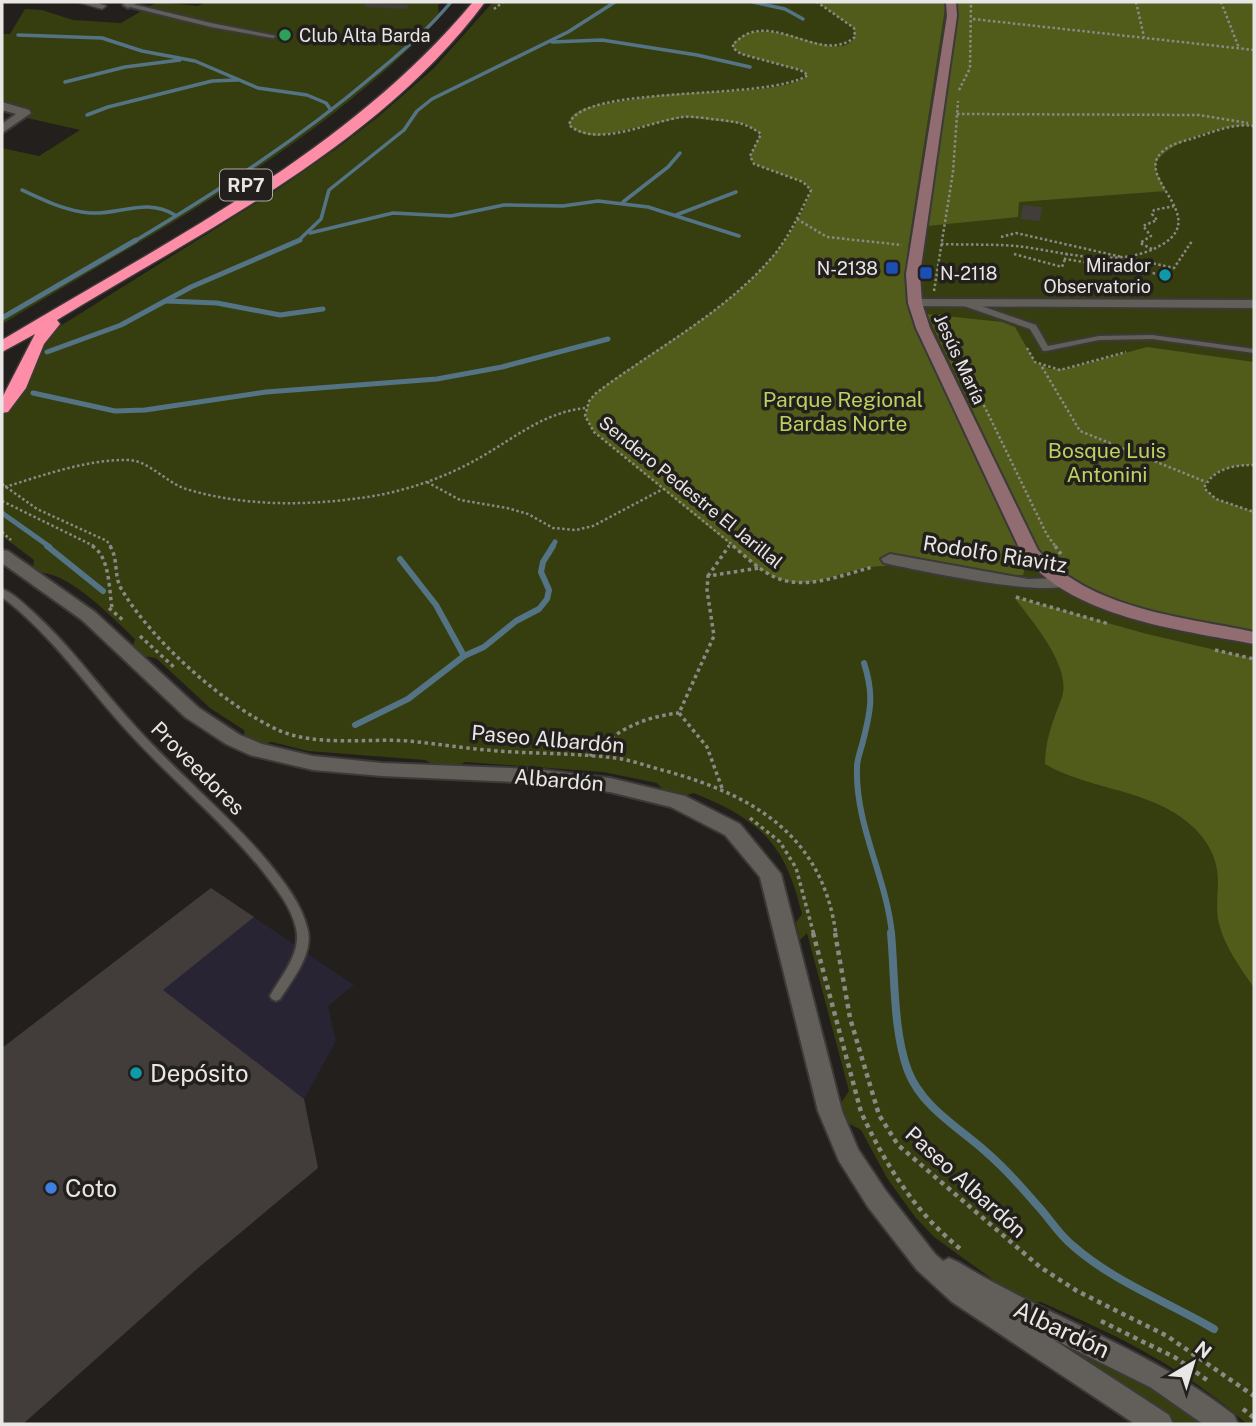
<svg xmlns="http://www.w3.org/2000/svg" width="1256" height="1426" font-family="'Public Sans',sans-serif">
	<rect width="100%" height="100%" fill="#221f1c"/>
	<path fill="#292434" d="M211 888 354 985 328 1006 336 1041 304 1099 318 1168 198 1268 23 1424H2V1048Z"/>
	<g fill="#363e10">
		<path d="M157 2 198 6 206 2H441L438 5 439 18 434 24C311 151 152 233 2 324V148L39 156 80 130 27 118 31 112 24 107 2 103V34H10L25 9 42 10 73 20 121 23Z"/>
		<path d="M493 2H1254V1424H1247C1180 1365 1122 1338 1041 1302L1024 1303 999 1291 992 1279 934 1237 915 1217 887 1178 861 1130 848 1123 841 1103 849 1091 807 933 800 940 796 922 802 914C785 844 762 821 694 793 680 798 666 795 657 783L603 772 465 762C452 771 438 768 425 760L308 751 272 742 261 744 245 737 244 730 210 708 156 658 143 656 133 646 135 639C112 617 87 591 58 577 49 573 42 574 33 568L34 560 2 536V414L10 407 46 335 274 192 336 149 378 117 434 68Z"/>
		<path d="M1048 1337 1054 1338 1193 1408 1212 1424H1171L1048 1346Z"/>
	</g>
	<g fill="#515c1a">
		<path d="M817 2H946L908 248V304L1026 565 1023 575 1011 576 1010 587C970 580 928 568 888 566 838 564 809 603 759 568L594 432 585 416 589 401 596 393C671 335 778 288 811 190L803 182 754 164 750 156 761 134 745 124 685 117 597 136C586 135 577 133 569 125L571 117C583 105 601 105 616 102 636 99 656 95 675 94 701 91 793 93 808 75L800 70 741 54 733 48V44C766 6 837 69 855 37L854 28Z"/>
		<path d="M958 2H1254V126C1232 122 1166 141 1156 163V171L1166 191 1019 202 1018 217 927 226Z"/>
		<path d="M927 314 1002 322 1015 327 1035 362 1050 369H1067L1147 347 1254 362V465C1236 465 1211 468 1204 488L1216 499 1254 512V633C1195 619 1117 611 1067 577 1057 571 1048 560 1039 551Z"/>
		<path d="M1014 597 1147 634 1254 659V988C1242 970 1226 949 1220 927 1215 911 1218 896 1218 879 1217 846 1194 823 1166 808 1127 788 1083 786 1045 764 1046 736 1053 722 1062 697 1072 666 1031 620 1014 597Z"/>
	</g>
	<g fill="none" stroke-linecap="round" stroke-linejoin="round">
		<g stroke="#547486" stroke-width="3.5">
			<path d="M753 2 785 9 803 19"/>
			<path d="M18 35 102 38 142 51 195 61 258 88 307 95 326 103 331 110"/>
			<path d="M552 42 602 40 697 55 750 67"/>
			<path d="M65 82 125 67 180 60"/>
			<path d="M87 115 108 107 212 81 237 80"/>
			<path d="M22 190C43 200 66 211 90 213 120 215 146 197 175 215"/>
			<path d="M623 202 668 167 680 153"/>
			<path d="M676 215 736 192"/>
			<path d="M310 233 393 213 451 216 504 205 563 206 598 201 648 207 739 236"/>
			<path d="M133 242C217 192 299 139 374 75 401 52 428 30 451 2"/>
			<path d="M297 242 321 219 329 190 404 130 417 111 432 99 568 32 615 2"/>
		</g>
		<g stroke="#547486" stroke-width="5">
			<path d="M166 301 217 303 280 315 323 309"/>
			<path d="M2 318 136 240"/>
			<path d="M47 352 121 325 191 287 300 240"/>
			<path d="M33 393 115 411 145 410 266 392 437 379 502 367 608 339"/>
			<path d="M2 513 50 547"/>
			<path d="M552 547 555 542"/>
		</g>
		<g stroke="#547486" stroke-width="6">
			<path d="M47 546 103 591"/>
			<path d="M400 559 436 605 464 656"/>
			<path d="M864 663C874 694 871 710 863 741 861 750 857 759 857 767 855 826 887 878 892 935"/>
			<path d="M355 725 408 699 464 656 484 647 516 621 539 609 547 599 549 590 541 572 543 562 553 546"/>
		</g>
		<path stroke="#547486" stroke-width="8" d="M891 933C895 976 893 1031 908 1071 922 1107 958 1127 985 1151 1007 1170 1025 1191 1044 1213 1053 1224 1061 1236 1072 1245 1114 1282 1166 1301 1214 1329"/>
	</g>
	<g fill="#423d3b">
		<path d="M366 3 409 5 406 9 364 7Z"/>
		<path d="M1023 205 1042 207 1040 221 1021 219Z"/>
		<path d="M211 888 254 917 163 990 304 1099 318 1168 198 1268 23 1424H2V1048Z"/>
	</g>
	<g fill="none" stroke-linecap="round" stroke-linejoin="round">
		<g stroke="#3c3a38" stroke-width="4">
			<g id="service">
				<path d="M128 3 211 23 276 36 273 38 211 27 126 6 125 5Z"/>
				<path d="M961 301H967L1036 325 1048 346 1099 336 1152 335 1254 349V353L1152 339 1099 340 1046 351H1043L1030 329 961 305Z"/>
				<path d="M2 589C13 593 23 603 32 611 70 645 100 688 135 726 178 774 228 814 269 863 284 882 301 903 307 927 315 952 293 979 280 999L276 1001 272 999 270 996C281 976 302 953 296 928 291 906 275 887 261 869 221 820 171 779 128 732 86 686 52 635 2 597Z"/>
			</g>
		</g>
		<g stroke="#3c3a38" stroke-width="3">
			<path id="pedestrian" d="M78 2H94L106 6 102 9Z"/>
		</g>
		<g stroke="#3c3a38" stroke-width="4">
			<g id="minor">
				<path d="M126 2H139L128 8 123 5Z"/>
				<path d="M2 102 29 110 31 113 2 133V124L16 114 2 110Z"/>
				<path d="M915 299 1254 300V308L910 306 908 303 910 300Z"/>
				<path d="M2 550 8 551 95 612 199 708 240 735 262 744 313 756 382 763 535 769 610 778 685 796 740 824 781 874 842 1111 858 1149 886 1191 935 1254 943 1261 949 1258 958 1262C1048 1317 1150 1349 1234 1415L1238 1424H1203L1150 1387 1051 1338 1169 1415 1173 1424H1135L952 1302 917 1270 868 1207 839 1161 818 1111 760 877 725 835 671 807 610 792 535 783 382 776 313 770 250 755 226 744 185 717 82 620 2 563Z"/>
				<path d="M890 554 1028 579 1061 578 1070 583C1055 600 911 569 884 563L881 559Z"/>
			</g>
		</g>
		<g stroke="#3c3a38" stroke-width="4">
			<path id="secondary" d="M946 2H956L957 16 920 274 922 303 930 328 1038 550C1092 610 1180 616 1254 632V644C1180 630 1068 617 1021 552L916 328 908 303 906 274 947 16Z"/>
		</g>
		<g stroke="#3c3a38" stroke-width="3">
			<path id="motorway" d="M473 2H485C378 146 206 229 57 320L60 324 44 344 26 388 8 412 2 413V398L35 334 2 352V340C167 241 348 152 473 2Z"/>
		</g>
		<g stroke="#8b8986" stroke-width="2.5" stroke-dasharray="2.5 2.5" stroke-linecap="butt">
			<path d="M1136 2 1144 37"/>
			<path d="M1221 2 1239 48"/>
			<path d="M494 9 503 2"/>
			<path d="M973 19 1254 50"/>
			<path d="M959 90 970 68 971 2"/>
			<path d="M957 114 1199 115 1248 123"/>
			<path d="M797 219 827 237 902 245"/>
			<path d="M1001 237 1016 233 1122 257"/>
			<path d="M941 244C966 245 991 244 1016 246 1062 251 1119 271 1163 244 1210 215 1132 177 1163 151 1172 143 1186 141 1197 137 1216 131 1234 123 1254 126"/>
			<path d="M1152 249 1140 243 1151 236 1143 226 1157 220 1152 214 1154 210 1174 206"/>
			<path d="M1067 253 1065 259 1165 275"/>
			<path d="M1014 254 1062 267 1065 259"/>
			<path d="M1129 258 1174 268 1192 241"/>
			<path d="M934 291 953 172 958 101"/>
			<path d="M940 315 1047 535 1056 547"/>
			<path d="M1027 348 1035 362 1060 370 1126 352"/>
			<path d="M1042 367 1080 431 1206 482"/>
			<path d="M1254 465C1234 465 1214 468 1204 488L1216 499 1254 512"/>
			<path d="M427 482 460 500 507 508 528 514 553 528 576 530 593 526 663 489"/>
			<path d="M2 484 37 509 107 541 111 547"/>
			<path d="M5 487C44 475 88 459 129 460 149 461 167 483 186 489 242 506 303 506 360 498 401 493 445 478 481 457 516 437 543 413 585 408"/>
			<path d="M2 501 96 547"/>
			<path d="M2 532 11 540"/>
			<path d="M728 547 730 544"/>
			<path d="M735 547 594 432 585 416 589 401 596 393C655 349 726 312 774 255 790 235 800 213 811 190L803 182 754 164 750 156 761 134C748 124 737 122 721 120 709 119 695 116 683 117 650 121 597 149 569 125 579 83 767 102 808 75L800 70 741 54 733 48V44C737 41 742 36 747 34 782 19 824 63 855 37L854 28 817 2"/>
		</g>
		<g stroke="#8b8986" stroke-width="3.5" stroke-dasharray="3.5 3.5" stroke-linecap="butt">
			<path d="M92 546C110 556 109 590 112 608"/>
			<path d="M110 546C119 560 113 576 122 590 152 641 224 705 278 730 316 747 368 738 409 741 439 744 469 749 499 751 537 754 577 753 615 758 632 760 649 767 666 771 755 796 823 836 836 935"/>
			<path d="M733 546C744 555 755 566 767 573 800 594 840 575 873 567"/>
			<path d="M1055 546 1061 554"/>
			<path d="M708 576 729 546"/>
			<path d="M1016 597 1109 624"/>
			<path d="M109 608 124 621"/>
			<path d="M140 636 176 669"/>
			<path d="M1215 650 1254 659"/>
			<path d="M590 756C616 730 643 717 679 713"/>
			<path d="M722 788 707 747 679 713 714 636 707 590 708 576 759 568"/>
			<path d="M750 818 780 842 796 868 814 935"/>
		</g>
		<g stroke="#8b8986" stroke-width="4.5" stroke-dasharray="4.5 4.5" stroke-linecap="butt">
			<path d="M813 933 861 1112C886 1166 916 1214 963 1251"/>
			<path d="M835 933 850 1018 879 1115 898 1145 1040 1267 1077 1291 1167 1336 1254 1396"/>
			<path d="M1101 1321 1176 1358 1207 1380"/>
			<path d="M1243 1409 1254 1418"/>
		</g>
		<use href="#service" fill="#625f5b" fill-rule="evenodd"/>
		<use href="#pedestrian" fill="#625f5b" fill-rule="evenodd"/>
		<use href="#minor" fill="#625f5b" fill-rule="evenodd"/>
		<use href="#secondary" fill="#916d72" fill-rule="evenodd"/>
		<use href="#motorway" fill="#fe8da8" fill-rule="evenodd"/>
	</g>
	<circle fill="#2e9e5b" stroke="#221f1c" stroke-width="2.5" cx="285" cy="35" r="7"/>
	<g fill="#1a4fb4" stroke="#221f1c" stroke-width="2.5">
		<rect x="885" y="261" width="14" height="14" rx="3.5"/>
		<rect x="919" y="266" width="14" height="14" rx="3.5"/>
	</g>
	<g fill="#0f9aa8" stroke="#221f1c" stroke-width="2.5">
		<circle cx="1165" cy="275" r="7"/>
		<circle cx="136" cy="1073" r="7"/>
	</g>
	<circle fill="#3f7fe0" stroke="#221f1c" stroke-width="2.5" cx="51" cy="1188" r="7"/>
	<g text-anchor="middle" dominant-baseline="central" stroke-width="7" stroke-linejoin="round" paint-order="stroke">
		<g font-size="18" fill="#e9e7e5" stroke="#221f1c" text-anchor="start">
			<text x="299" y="35">Club Alta Barda</text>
			<text x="1151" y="265" text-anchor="end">Mirador<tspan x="1151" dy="21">Observatorio</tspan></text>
			<text x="878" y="268" text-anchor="end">N-2138</text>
			<text x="940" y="273">N-2118</text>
		</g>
		<g font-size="18" fill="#e9e7e5" stroke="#221f1c">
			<text transform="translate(960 359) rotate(65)">Jesús María</text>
			<text transform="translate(691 492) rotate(39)">Sendero Pedestre El Jarillal</text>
		</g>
		<rect fill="#221f1c" stroke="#adaba9" stroke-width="2" x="220" y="169.5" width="52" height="31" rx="5"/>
		<g font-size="19" font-weight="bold" fill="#e9e7e5">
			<text x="246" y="185">RP7</text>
		</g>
		<g font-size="21" fill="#bcd160" stroke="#221f1c">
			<text x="843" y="399">Parque Regional<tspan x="843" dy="24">Bardas Norte</tspan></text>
			<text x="1107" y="450">Bosque Luis<tspan x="1107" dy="24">Antonini</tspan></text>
		</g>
		<g font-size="21" fill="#e9e7e5" stroke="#221f1c">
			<text transform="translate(995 554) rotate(9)">Rodolfo Riavitz</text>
			<text transform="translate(548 739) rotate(5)">Paseo Albardón</text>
			<text transform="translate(198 768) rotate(45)">Proveedores</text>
			<text transform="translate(559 780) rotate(5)">Albardón</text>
			<text transform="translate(966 1182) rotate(42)">Paseo Albardón</text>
		</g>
		<g font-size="24" fill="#e9e7e5" stroke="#221f1c" text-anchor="start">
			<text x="150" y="1073">Depósito</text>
			<text x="65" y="1188">Coto</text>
		</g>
		<g font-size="24" fill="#e9e7e5" stroke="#221f1c">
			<text transform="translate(1062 1329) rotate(25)">Albardón</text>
		</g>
	</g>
	<rect width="1256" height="1426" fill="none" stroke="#e9e7e5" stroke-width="7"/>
	<g transform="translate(1193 1363) rotate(38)" stroke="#221f1c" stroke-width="5" paint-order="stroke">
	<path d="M0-5L12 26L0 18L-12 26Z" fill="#e9e7e5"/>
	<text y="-10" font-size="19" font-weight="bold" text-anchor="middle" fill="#e9e7e5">N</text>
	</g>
</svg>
